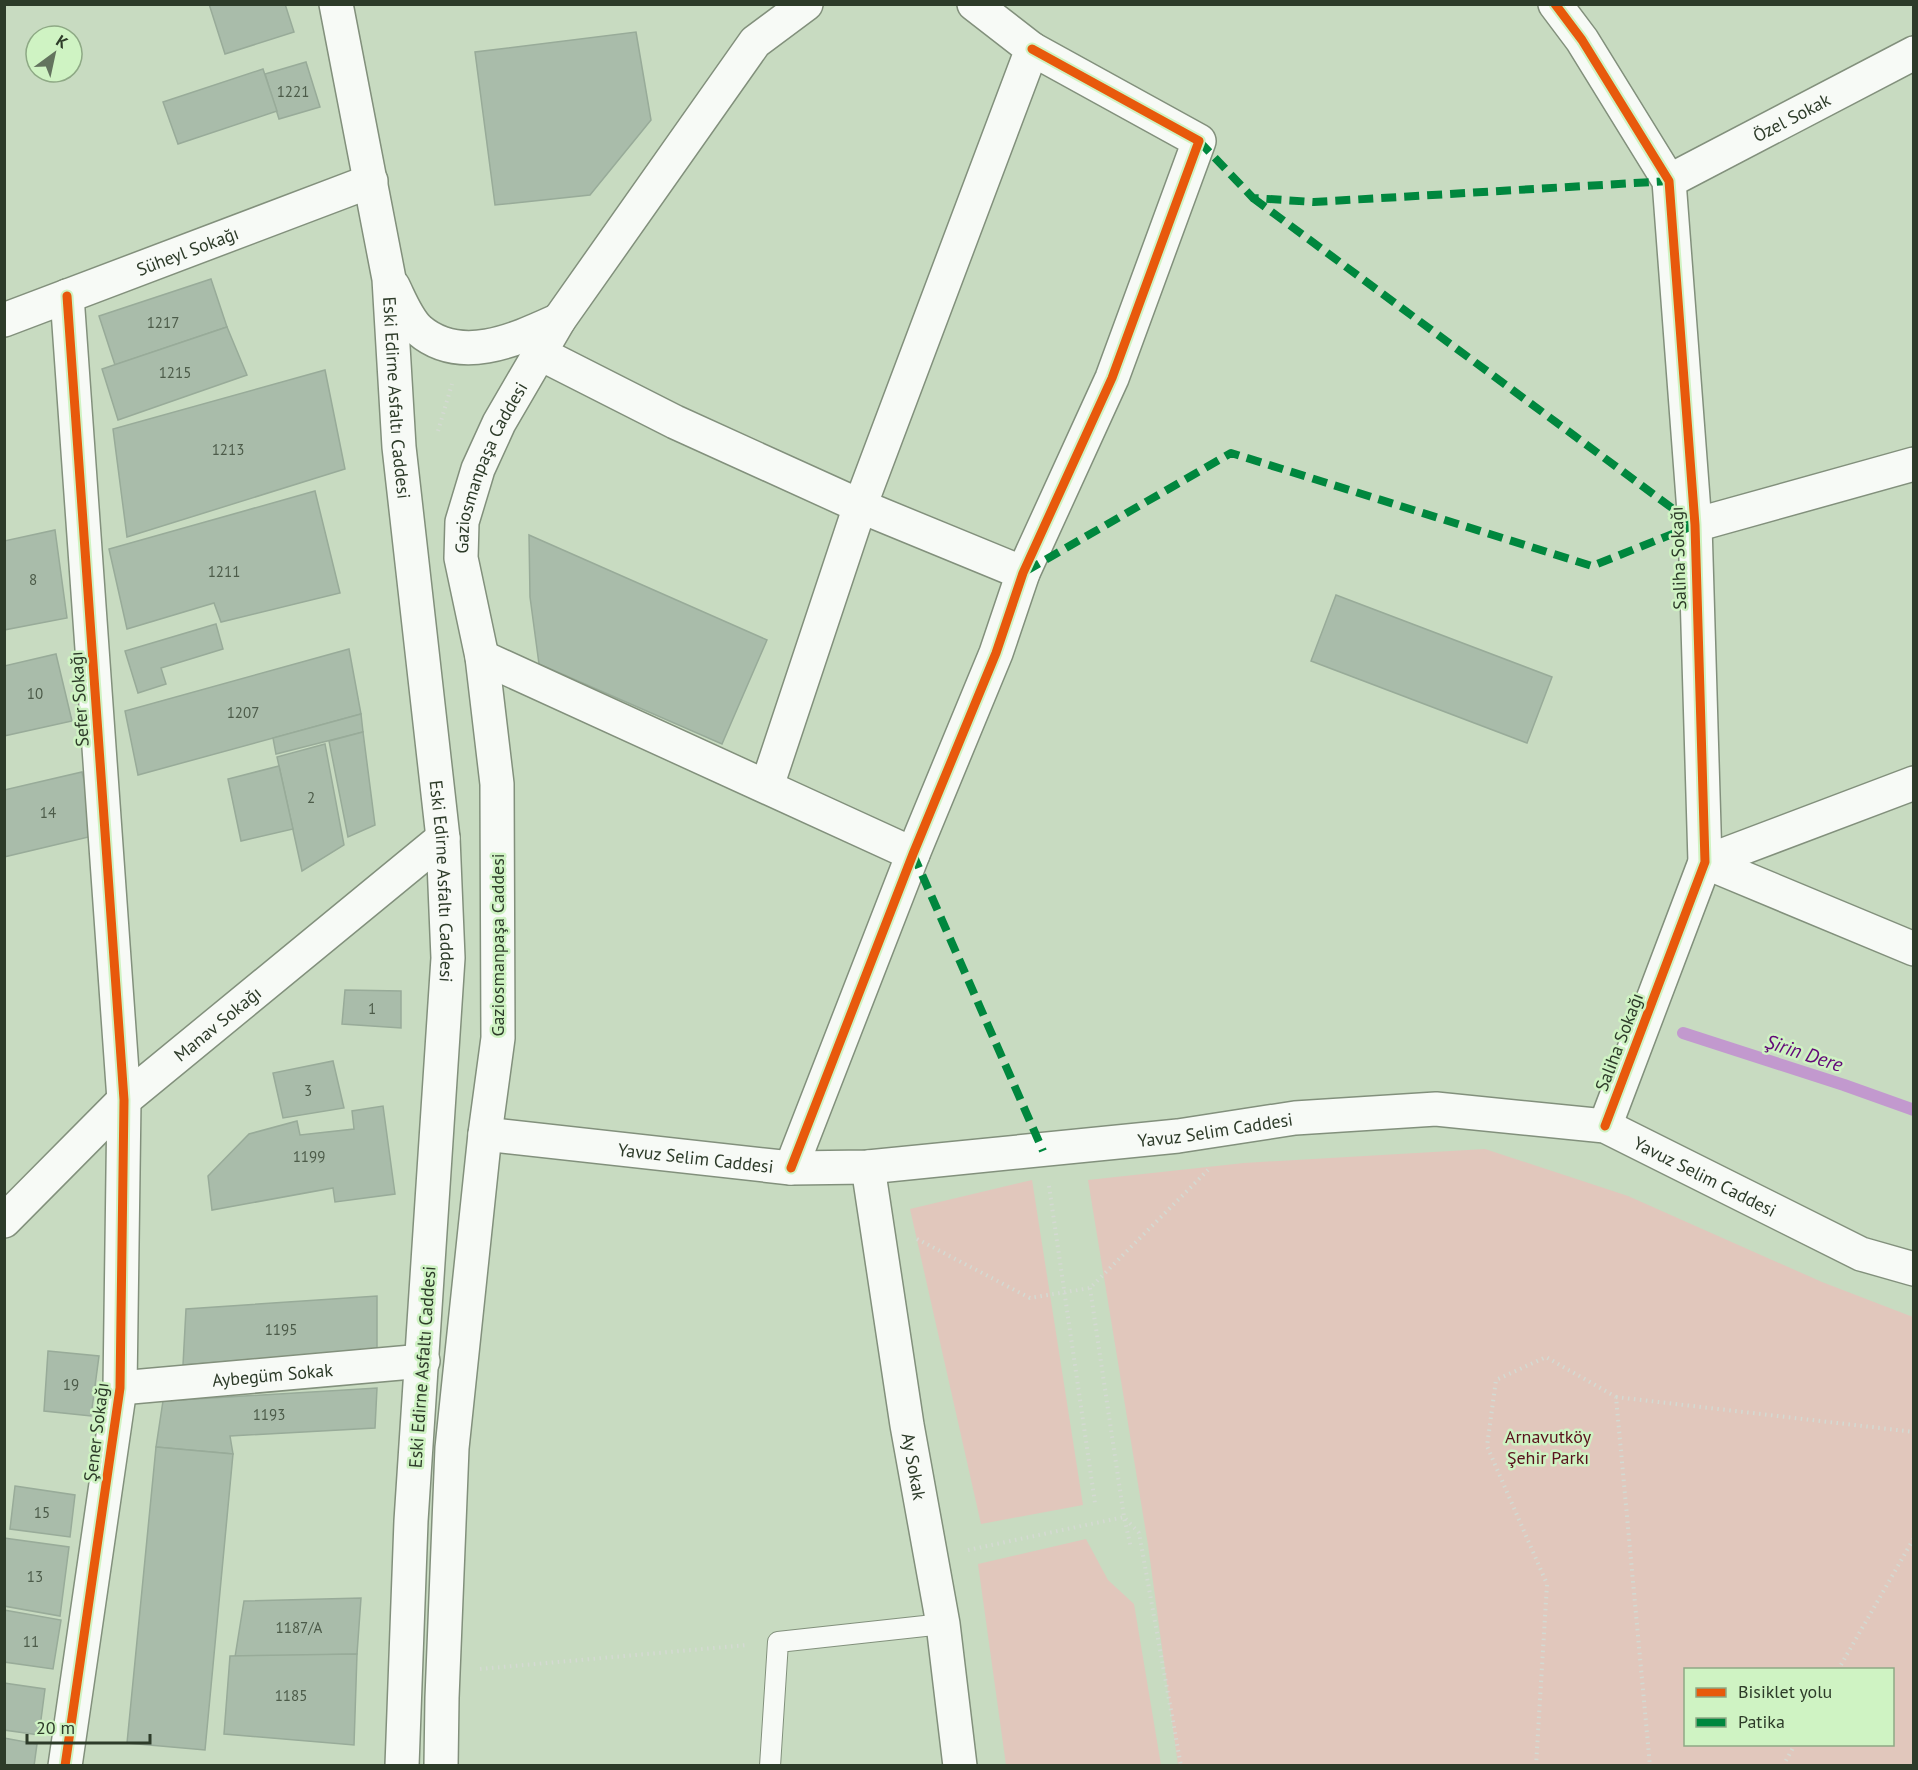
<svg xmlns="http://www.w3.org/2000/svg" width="1918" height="1770" font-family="'PT Sans',sans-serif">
	<rect width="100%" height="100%" fill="#c8dbc1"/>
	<g fill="#e1c7bc" fill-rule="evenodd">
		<path d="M1485 1149 1628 1196 1822 1282 1913 1317V1765H1178L1148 1545 1088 1180 1244 1163ZM1686 1670H1892V1744H1686Z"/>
		<path d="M1032 1180 1083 1505 981 1524 910 1209Z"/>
		<path d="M1086 1539 1108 1580 1134 1604 1161 1765H1006L978 1564Z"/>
	</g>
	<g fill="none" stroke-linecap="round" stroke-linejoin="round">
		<path stroke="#c299ce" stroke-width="12" d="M1683 1033 1844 1085 1914 1110"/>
	</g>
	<g fill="#a9bcaa" stroke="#98ab99" stroke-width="1.5">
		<path d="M209 4H285L294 32 225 54Z"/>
		<path d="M636 32 651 120 590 195 495 205 475 52Z"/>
		<path d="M306 62 320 107 279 119 265 74Z"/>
		<path d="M263 69 277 111 178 144 163 102Z"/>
		<path d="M211 279 227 327 115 365 99 316Z"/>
		<path d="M227 327 247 375 118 420 102 369Z"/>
		<path d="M325 370 345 469 127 537 113 429Z"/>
		<path d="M315 491 340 593 221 622 214 603 127 629 109 549Z"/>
		<path d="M55 530 67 618 4 630V541Z"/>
		<path d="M529 535 767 640 722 744 539 664 530 597Z"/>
		<path d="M1336 595 1552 677 1527 743 1311 661Z"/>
		<path d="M216 624 223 649 161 668 166 684 138 693 125 651Z"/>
		<path d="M349 649 361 714 138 775 125 711Z"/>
		<path d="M56 654 72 721 4 736V666Z"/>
		<path d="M361 714 363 732 276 754 273 738Z"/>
		<path d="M363 732 375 825 348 837 329 741Z"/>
		<path d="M325 744 344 845 302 871 277 757Z"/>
		<path d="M279 766 293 829 241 841 228 779Z"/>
		<path d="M82 772 97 835 4 857V790Z"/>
		<path d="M345 990 401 991V1028L342 1024Z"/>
		<path d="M333 1061 344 1108 283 1118 273 1073Z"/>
		<path d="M383 1106 395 1194 335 1202 333 1188 212 1210 208 1176 249 1134 297 1121 300 1135 354 1129 352 1111Z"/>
		<path d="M377 1296V1349L183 1365 186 1309Z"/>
		<path d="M48 1351 99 1356 91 1416 44 1411Z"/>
		<path d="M377 1388 375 1428 230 1436 233 1454 156 1447 163 1401Z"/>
		<path d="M156 1447 233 1454 205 1750 127 1743Z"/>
		<path d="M15 1486 75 1495 70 1537 10 1529Z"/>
		<path d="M4 1538 69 1547 60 1616 4 1606Z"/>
		<path d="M361 1598 357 1654 235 1657 244 1601Z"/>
		<path d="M4 1610 61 1620 53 1669 4 1662Z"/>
		<path d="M357 1654 354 1745 224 1734 230 1656Z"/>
		<path d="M4 1683 45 1689 39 1735 4 1730Z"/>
		<path d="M4 1738 37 1744 34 1766H4Z"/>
	</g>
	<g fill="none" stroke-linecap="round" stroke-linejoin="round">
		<g stroke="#82907c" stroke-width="22">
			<path id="service" d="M770 1766 778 1642 943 1624"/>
		</g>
		<g stroke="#82907c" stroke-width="36">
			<g id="minor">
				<path id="s1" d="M1669 181 1914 53"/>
				<path id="s2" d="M4 320 371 181"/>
				<path d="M539 353 675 422 860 506 1023 573"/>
				<path d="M1695 525 1914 464"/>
				<path d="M482 657 913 854"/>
				<path d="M767 786 860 506 1032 49 974 4"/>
				<path d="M1705 862 1914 949"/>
				<path d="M1705 862 1914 783"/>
				<path id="s3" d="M868 1167 907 1425 943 1624 960 1766"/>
				<path d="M791 1168 913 854 996 653 1023 573 1112 378 1199 141 1032 49"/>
				<path id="s4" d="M4 1221 124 1100 443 838"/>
				<path id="s5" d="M120 1388 423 1361"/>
				<path d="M65 1766 120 1388 124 1100 67 296"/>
			</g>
		</g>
		<g stroke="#82907c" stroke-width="36">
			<path id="tertiary" d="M1555 4 1582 40 1669 181 1695 525 1705 862 1605 1126"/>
		</g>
		<g stroke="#82907c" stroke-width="36">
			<g id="secondary">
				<path id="s6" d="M485 1134 791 1168 868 1167 1178 1136 1295 1118 1436 1109 1605 1126 1861 1254 1914 1269"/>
			</g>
		</g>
		<g stroke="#82907c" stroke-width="36">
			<g id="primary">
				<path id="s7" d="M336 4 389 279 399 447 443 838 448 958 411 1521 402 1766"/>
				<path d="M393 286C400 300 407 319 419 330 461 366 517 339 559 320"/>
				<path id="s8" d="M441 1766 442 1698 452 1448 485 1134 498 1038 497 784 482 657 461 558 462 522 478 469 499 423 559 320 755 42 806 4"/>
			</g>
		</g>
		<g stroke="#d4dad2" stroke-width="4" stroke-dasharray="1.5 4.5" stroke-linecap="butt">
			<path d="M438 431 452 384"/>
			<path d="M1049 1186 1095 1503"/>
			<path d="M917 1239 1030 1298 1090 1288 1208 1170"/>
			<path d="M1090 1288 1124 1517 1139 1533 1181 1766"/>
			<path d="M1616 1397 1914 1432"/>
			<path d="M968 1550 1124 1517 1131 1548"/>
			<path d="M480 1669 747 1645"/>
			<path d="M1838 1670 1914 1538"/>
			<path d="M1536 1766 1547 1584 1487 1446 1496 1380 1546 1357 1616 1397 1650 1766"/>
			<path d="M1783 1766 1795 1744"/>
		</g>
		<use href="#service" stroke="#f7faf6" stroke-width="20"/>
		<use href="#minor" stroke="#f7faf6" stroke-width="33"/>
		<use href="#tertiary" stroke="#f7faf6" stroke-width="33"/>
		<use href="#secondary" stroke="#f7faf6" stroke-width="33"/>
		<use href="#primary" stroke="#f7faf6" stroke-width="33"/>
		<g stroke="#00873e" stroke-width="8" stroke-dasharray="15 8" stroke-linecap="butt">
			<path d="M1199 141 1253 198 1314 202 1669 181"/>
			<path d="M1253 198 1695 525"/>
			<path d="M1026 571 1231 453 1592 566 1695 525"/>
			<path d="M913 854 1043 1151"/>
		</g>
		<g stroke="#cff3c3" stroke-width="13">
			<g id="cycleway">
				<path d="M1555 4 1582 40 1669 181 1695 525 1705 862 1605 1126"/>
				<path d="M791 1168 913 854 996 653 1023 573 1112 378 1199 141 1032 49"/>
				<path d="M65 1766 120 1388 124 1100 67 296"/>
			</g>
		</g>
		<use href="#cycleway" stroke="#e8590c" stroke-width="9"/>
	</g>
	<g text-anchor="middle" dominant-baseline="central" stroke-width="5" stroke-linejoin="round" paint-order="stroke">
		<g font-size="15" fill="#4c5b49">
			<text x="293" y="91">1221</text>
			<text x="163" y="322">1217</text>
			<text x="175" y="372">1215</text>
			<text x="228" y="449">1213</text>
			<text x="224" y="571">1211</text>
			<text x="33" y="579">8</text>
			<text x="35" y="693">10</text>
			<text x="243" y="712">1207</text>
			<text x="311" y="797">2</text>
			<text x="48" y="812">14</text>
			<text x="372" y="1008">1</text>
			<text x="308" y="1090">3</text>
			<text x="309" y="1156">1199</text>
			<text x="281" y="1329">1195</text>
			<text x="71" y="1384">19</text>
			<text x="269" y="1414">1193</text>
			<text x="42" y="1512">15</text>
			<text x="35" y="1576">13</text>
			<text x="299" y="1627">1187/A</text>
			<text x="31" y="1641">11</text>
			<text x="291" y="1695">1185</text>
		</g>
		<g font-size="18" fill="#2d3b29" stroke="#cff3c3">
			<text stroke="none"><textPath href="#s1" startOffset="138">Özel Sokak</textPath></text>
			<text stroke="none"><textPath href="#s2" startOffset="196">Süheyl Sokağı</textPath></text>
			<text stroke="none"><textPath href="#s7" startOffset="399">Eski Edirne Asfaltı Caddesi</textPath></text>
			<text stroke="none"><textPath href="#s8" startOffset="1310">Gaziosmanpaşa Caddesi</textPath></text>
			<text transform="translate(1678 558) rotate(-92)">Saliha Sokağı</text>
			<text transform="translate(79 699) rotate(-94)">Sefer Sokağı</text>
			<text stroke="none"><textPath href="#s7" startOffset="885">Eski Edirne Asfaltı Caddesi</textPath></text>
			<text transform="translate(497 945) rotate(-90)">Gaziosmanpaşa Caddesi</text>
			<text stroke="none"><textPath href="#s4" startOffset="291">Manav Sokağı</textPath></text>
			<text transform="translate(1619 1042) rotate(-69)">Saliha Sokağı</text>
			<text stroke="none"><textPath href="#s6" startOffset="734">Yavuz Selim Caddesi</textPath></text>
			<text stroke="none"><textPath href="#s6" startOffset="212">Yavuz Selim Caddesi</textPath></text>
			<text stroke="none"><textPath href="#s6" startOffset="1238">Yavuz Selim Caddesi</textPath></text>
			<text transform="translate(422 1367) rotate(-86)">Eski Edirne Asfaltı Caddesi</text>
			<text stroke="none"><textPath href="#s5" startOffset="153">Aybegüm Sokak</textPath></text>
			<text transform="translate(96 1432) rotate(-83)">Şener Sokağı</text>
			<text stroke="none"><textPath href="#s3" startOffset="303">Ay Sokak</textPath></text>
		</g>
		<g font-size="18" fill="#59111c" stroke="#cff3c3">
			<text x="1548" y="1436">Arnavutköy<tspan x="1548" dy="21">Şehir Parkı</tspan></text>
		</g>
		<g font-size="20" font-style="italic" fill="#620878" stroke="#cff3c3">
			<text transform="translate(1804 1053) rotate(18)">Şirin Dere</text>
		</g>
	</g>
	<rect width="1918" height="1770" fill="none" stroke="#2d3b29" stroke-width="12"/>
	<rect x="1684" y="1668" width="210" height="78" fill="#cff3c3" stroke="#8ea985" stroke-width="1.5"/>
	<rect x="1696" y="1688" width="30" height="9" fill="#e8590c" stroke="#8ea985" stroke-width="1.5"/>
	<text x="1738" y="1698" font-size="18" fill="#2d3b29">Bisiklet yolu</text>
	<rect x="1696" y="1718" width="30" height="9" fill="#00873e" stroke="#8ea985" stroke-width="1.5"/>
	<text x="1738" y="1728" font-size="18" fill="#2d3b29">Patika</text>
	<g transform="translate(54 54) rotate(33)"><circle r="28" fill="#cff3c3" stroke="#8ea985" stroke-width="1.5"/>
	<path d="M0-4.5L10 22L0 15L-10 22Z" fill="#63735e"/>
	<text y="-9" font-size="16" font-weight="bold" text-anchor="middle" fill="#2d3b29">K</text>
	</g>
	<path d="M27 1734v9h123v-9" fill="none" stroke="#2d3b29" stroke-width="3"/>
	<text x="36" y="1734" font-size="18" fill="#2d3b29" stroke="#cff3c3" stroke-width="4.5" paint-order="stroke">20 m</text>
</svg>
